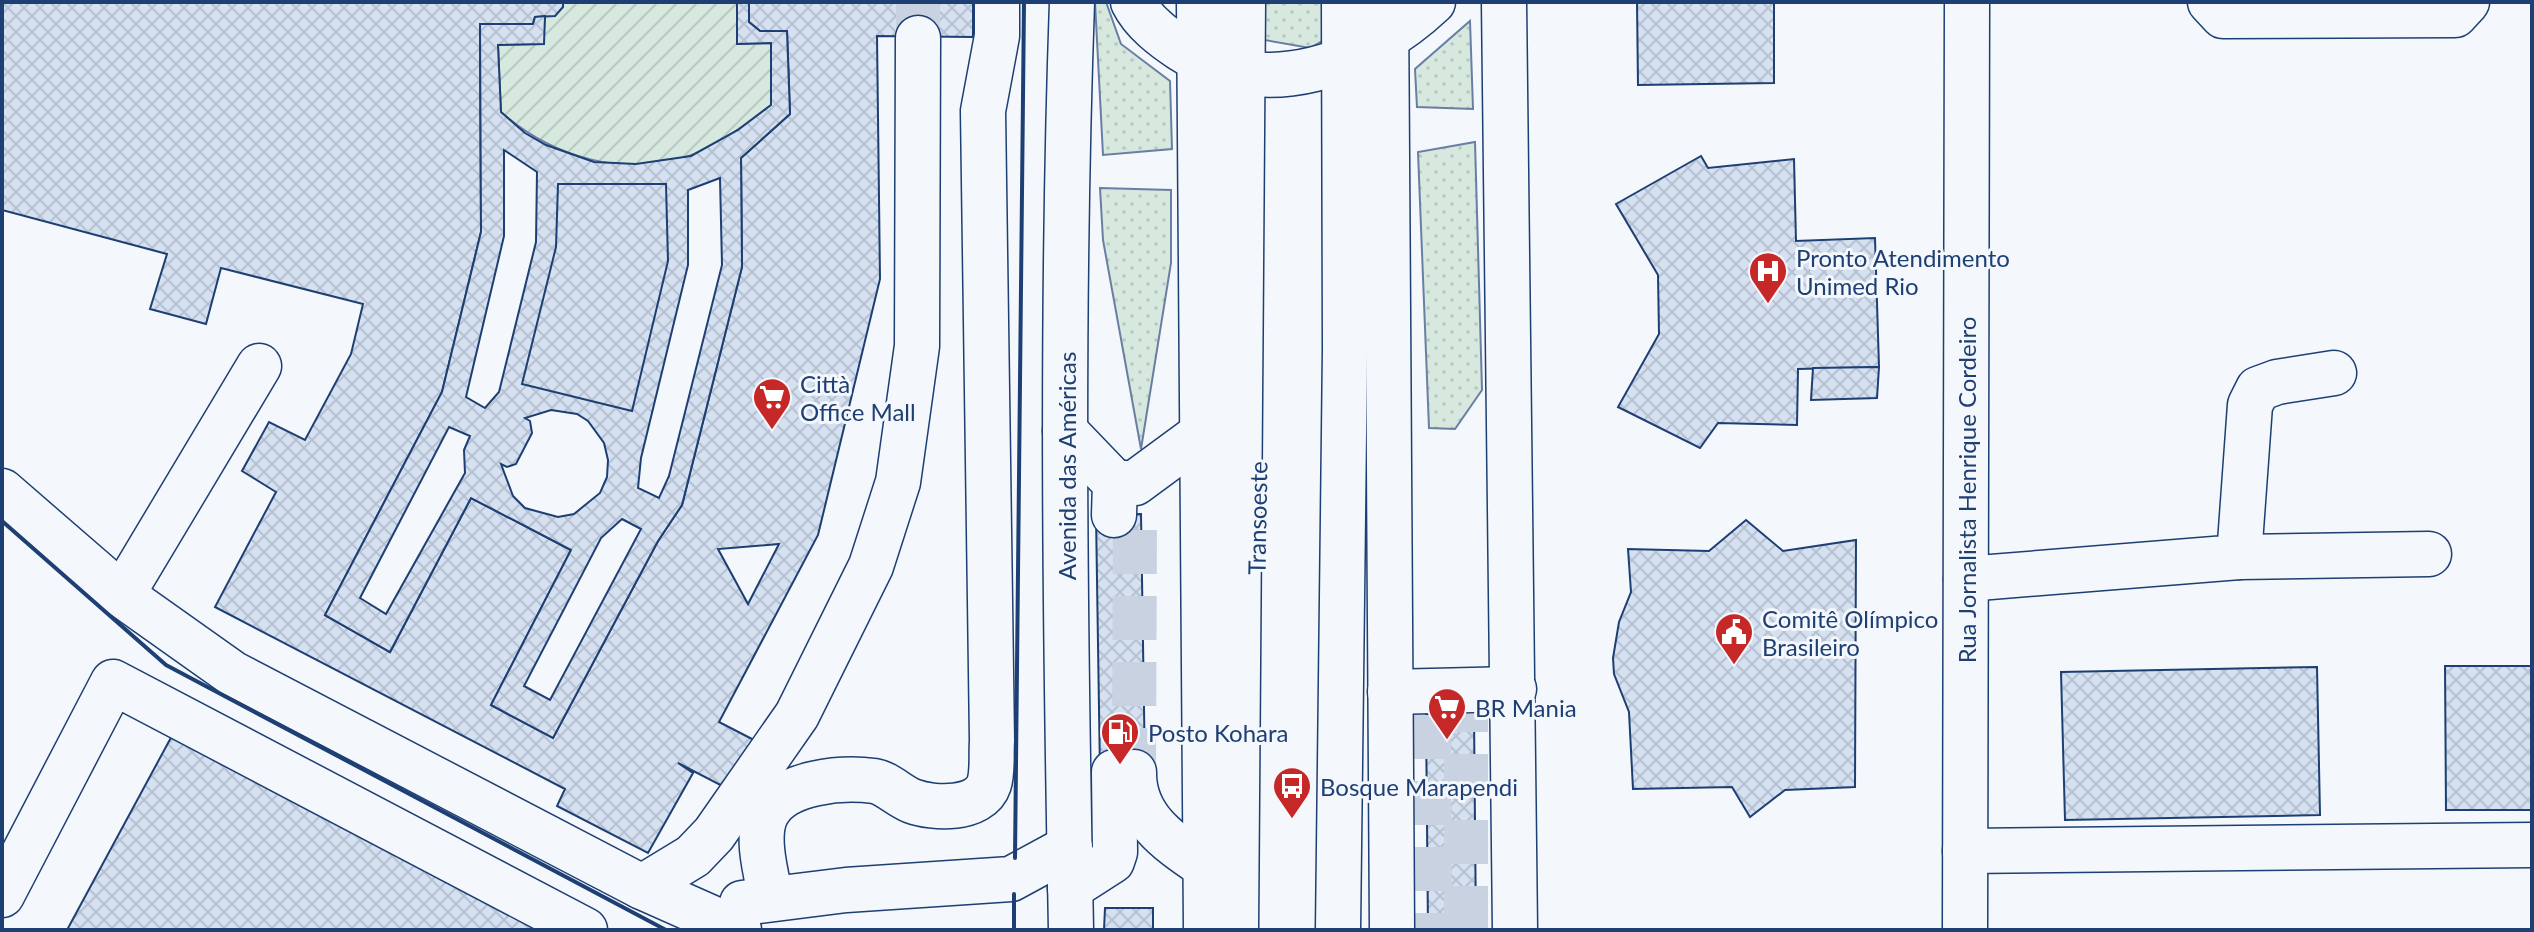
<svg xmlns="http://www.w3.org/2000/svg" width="2534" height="932" font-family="Lato,sans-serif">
	<defs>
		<pattern id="grass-dots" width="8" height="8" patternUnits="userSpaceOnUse" patternTransform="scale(2)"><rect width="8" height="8" fill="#d7e8df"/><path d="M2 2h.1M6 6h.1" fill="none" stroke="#b8c8c3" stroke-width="1.8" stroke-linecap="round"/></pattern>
		<pattern id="garden-furrows" width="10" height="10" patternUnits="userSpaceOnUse" patternTransform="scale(2)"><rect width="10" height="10" fill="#d7e8df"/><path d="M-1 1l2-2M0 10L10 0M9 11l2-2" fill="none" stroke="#b8c8c3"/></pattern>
		<pattern id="building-cross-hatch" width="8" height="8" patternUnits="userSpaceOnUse" patternTransform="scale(2)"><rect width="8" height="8" fill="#d5e0f0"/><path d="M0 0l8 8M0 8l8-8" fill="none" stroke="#b6c1d1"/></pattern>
	</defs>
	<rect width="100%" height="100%" fill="#f4f7fb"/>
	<g fill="url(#grass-dots)" stroke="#687fa3" stroke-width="2">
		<path d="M1095 2H1106L1121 44 1170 81 1172 149 1103 155Z"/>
		<path d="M1260 2H1331L1329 37 1310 48 1259 39Z"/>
		<path d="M1470 21 1473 109 1417 107 1415 69Z"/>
		<path d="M1475 142 1482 390 1455 429 1429 428 1418 152Z"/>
		<path d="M1100 188 1171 190V263L1141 449 1103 240Z"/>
	</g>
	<path fill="url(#garden-furrows)" stroke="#687fa3" stroke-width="2" d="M563 2H737V44L771 43V105C746 124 721 144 692 155 626 180 551 156 501 112L498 45 543 44 545 16H555Z"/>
	<g fill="url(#building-cross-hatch)" stroke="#1d3f73" stroke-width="2" fill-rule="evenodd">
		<path d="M2 2H563V7L555 16 535 17 533 24H480L481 232 442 392 325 615 390 652 471 498 571 550 491 705 553 738 658 541 682 505 742 267 741 158 790 114 787 31H760L749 22V2H973V37L877 36 880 279 818 535 719 722 754 740 728 789 678 763 693 773 648 853 557 806 565 789 215 607 276 492 242 471 269 422 305 440 351 354 363 304 221 268 206 324 150 309 167 254 2 210ZM779 544 748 604 718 549Z"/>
		<path d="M737 2H749V22L760 31H787L790 114 741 158 742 267 682 505 658 541 553 738 491 705 571 550 471 498 390 652 325 615 442 392 481 232 480 24H533L535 17 545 16 544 44 498 45 501 112 525 133 546 145 594 162 636 164 691 156 738 130 771 105V43L737 44ZM504 150 537 172 536 242 499 392 485 408 466 397 504 236ZM720 178 722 265 669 476 659 498 638 488 641 458 688 265V190ZM551 410 577 414 588 421 604 443 608 460 607 477 600 493 574 514 558 517 525 508 513 496 501 464 507 467 516 464 532 433 530 421 525 418ZM449 427 470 436 464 450 465 473 386 614 360 598ZM622 519 641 529 550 700 524 686 601 538Z"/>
		<path d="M1637 2H1774V83L1638 85Z"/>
		<path d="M1701 156 1708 168 1794 159 1796 241 1875 238 1879 367 1798 369 1797 425 1718 423 1700 448 1618 407 1659 334 1658 275 1616 204Z"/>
		<path d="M558 184H666L668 261 632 411 522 384 556 247Z"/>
		<path d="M1879 367 1877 398 1811 400 1813 368Z"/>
		<path d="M1141 514 1145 772 1100 773 1096 515Z"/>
		<path d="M1746 520 1783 551 1856 540 1855 787 1785 790 1750 817 1732 787 1633 789 1629 712 1614 674 1613 658 1619 622 1631 592 1628 549 1709 551Z"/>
		<path d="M2445 666H2532V810H2446Z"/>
		<path d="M2317 667 2320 815 2065 820 2061 672Z"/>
		<path d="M1426 715H1474L1476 930H1428Z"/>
		<path d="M181 719 576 930H67Z"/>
		<path d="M1105 908H1153V930H1104Z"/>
	</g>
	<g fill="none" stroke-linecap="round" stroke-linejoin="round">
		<g stroke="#c9d2e0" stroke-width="44" stroke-dasharray="44 22" stroke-linecap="butt">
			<path d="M918 2V38"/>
			<path d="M1429 715 1430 930"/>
			<path d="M1134 772 1135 514"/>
			<path d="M1466 930V714"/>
		</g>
		<g stroke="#1d3f73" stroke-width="47">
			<g id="minor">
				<path d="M2210 2 2223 16 2455 15 2467 2"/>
				<path d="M1065 431 1115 483 1114 515"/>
				<path d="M1115 483H1135L1203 433"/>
				<path d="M2 491 122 595 232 673 642 887 739 930"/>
				<path d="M2239 557 2429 554"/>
				<path d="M1966 579 2239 557 2250 405 2258 389 2277 382 2334 373"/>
				<path d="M122 595 259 366"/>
				<path d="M1390 692 1514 689"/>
				<path d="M1134 772C1133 819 1171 843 1206 867"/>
				<path d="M1965 851 2532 845"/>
				<path d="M642 887 693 856 714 834 797 715 871 566 898 482 917 346 918 38"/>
				<path d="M1070 888 1112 861 1115 852 1114 772"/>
				<path d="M2 895 113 682 585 930"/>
				<path d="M771 898C766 874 755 835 767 813 784 781 843 777 874 781 887 783 899 796 912 801 933 809 980 811 989 784 993 772 991 754 992 741L983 111 997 36V2"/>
				<path d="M742 903 846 890 1011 879 1070 847"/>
				<path d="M1236 930 1243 2"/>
				<path d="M1338 930 1345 349 1344 2"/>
				<path d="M1965 930 1967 2"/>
			</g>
		</g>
		<g stroke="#1d3f73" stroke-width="47">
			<g id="major">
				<path d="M1504 2 1515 930"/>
				<path d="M1071 930C1065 621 1061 311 1072 2"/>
			</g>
		</g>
		<g stroke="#1d3f73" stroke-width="47">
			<g id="highway">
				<path d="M1133 2C1143 22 1163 37 1181 49 1265 103 1366 65 1433 2"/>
				<path d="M1199 2 1206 930"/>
				<path d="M1386 2 1392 930"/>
			</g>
		</g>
		<use href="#minor" stroke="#f4f7fb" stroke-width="44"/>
		<use href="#major" stroke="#f4f7fb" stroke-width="44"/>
		<use href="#highway" stroke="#f4f7fb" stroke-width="44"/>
		<g stroke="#1d3f73" stroke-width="4">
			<path d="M2 521 166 665 666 930"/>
			<path d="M1015 858 1024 2"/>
			<path d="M1014 930V894"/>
		</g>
	</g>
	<defs>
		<g id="hospital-pin" transform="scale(2)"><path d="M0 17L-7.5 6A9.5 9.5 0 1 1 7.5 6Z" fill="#c62828" stroke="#f4f7fb"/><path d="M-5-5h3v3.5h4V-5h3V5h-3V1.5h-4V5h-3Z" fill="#fff"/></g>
		<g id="supermarket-pin" transform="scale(2)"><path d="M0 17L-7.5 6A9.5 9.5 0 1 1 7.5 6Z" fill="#c62828" stroke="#f4f7fb"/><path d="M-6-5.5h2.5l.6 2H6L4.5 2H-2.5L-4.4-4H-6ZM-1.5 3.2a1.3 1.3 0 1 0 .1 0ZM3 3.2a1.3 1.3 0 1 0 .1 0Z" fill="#fff"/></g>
		<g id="civic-pin" transform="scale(2)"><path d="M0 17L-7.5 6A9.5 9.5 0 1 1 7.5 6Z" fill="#c62828" stroke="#f4f7fb"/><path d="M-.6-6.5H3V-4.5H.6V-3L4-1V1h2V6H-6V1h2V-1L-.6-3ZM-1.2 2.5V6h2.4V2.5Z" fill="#fff"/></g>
		<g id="fuel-pin" transform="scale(2)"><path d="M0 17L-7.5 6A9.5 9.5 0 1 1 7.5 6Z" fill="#c62828" stroke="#f4f7fb"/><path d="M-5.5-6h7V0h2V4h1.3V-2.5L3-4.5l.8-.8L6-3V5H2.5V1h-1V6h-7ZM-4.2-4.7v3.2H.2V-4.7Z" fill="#fff"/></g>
		<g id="bus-pin" transform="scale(2)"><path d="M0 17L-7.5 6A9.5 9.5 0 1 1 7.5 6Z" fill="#c62828" stroke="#f4f7fb"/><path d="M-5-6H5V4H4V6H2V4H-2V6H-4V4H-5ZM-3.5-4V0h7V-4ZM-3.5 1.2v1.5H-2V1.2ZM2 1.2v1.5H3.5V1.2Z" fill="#fff"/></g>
	</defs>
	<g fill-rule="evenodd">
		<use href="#hospital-pin" x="1768" y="271"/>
		<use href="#supermarket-pin" x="772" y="397"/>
		<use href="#civic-pin" x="1734" y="632"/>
		<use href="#supermarket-pin" x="1447" y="707"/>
		<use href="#fuel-pin" x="1120" y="732"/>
		<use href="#bus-pin" x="1292" y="786"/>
	</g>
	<g text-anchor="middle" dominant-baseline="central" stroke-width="6" stroke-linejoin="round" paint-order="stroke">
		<g font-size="24" fill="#1d3f73" stroke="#f4f7fb" text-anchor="start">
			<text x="1796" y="257">Pronto Atendimento<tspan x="1796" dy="28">Unimed Rio</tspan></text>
			<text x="800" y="383">Città<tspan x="800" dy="28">Office Mall</tspan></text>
			<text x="1762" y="618">Comitê Olímpico<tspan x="1762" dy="28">Brasileiro</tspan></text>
			<text x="1475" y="707">BR Mania</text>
			<text x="1148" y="732">Posto Kohara</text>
			<text x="1320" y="786">Bosque Marapendi</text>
		</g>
		<g font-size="24" fill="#1d3f73" stroke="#f4f7fb">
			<text transform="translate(1066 466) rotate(-90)">Avenida das Américas</text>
			<text transform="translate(1966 490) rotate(-90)">Rua Jornalista Henrique Cordeiro</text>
			<text transform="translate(1257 518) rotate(-89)">Transoeste</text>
		</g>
	</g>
	<rect width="2534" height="932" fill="none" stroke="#1d3f73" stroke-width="8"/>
</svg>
